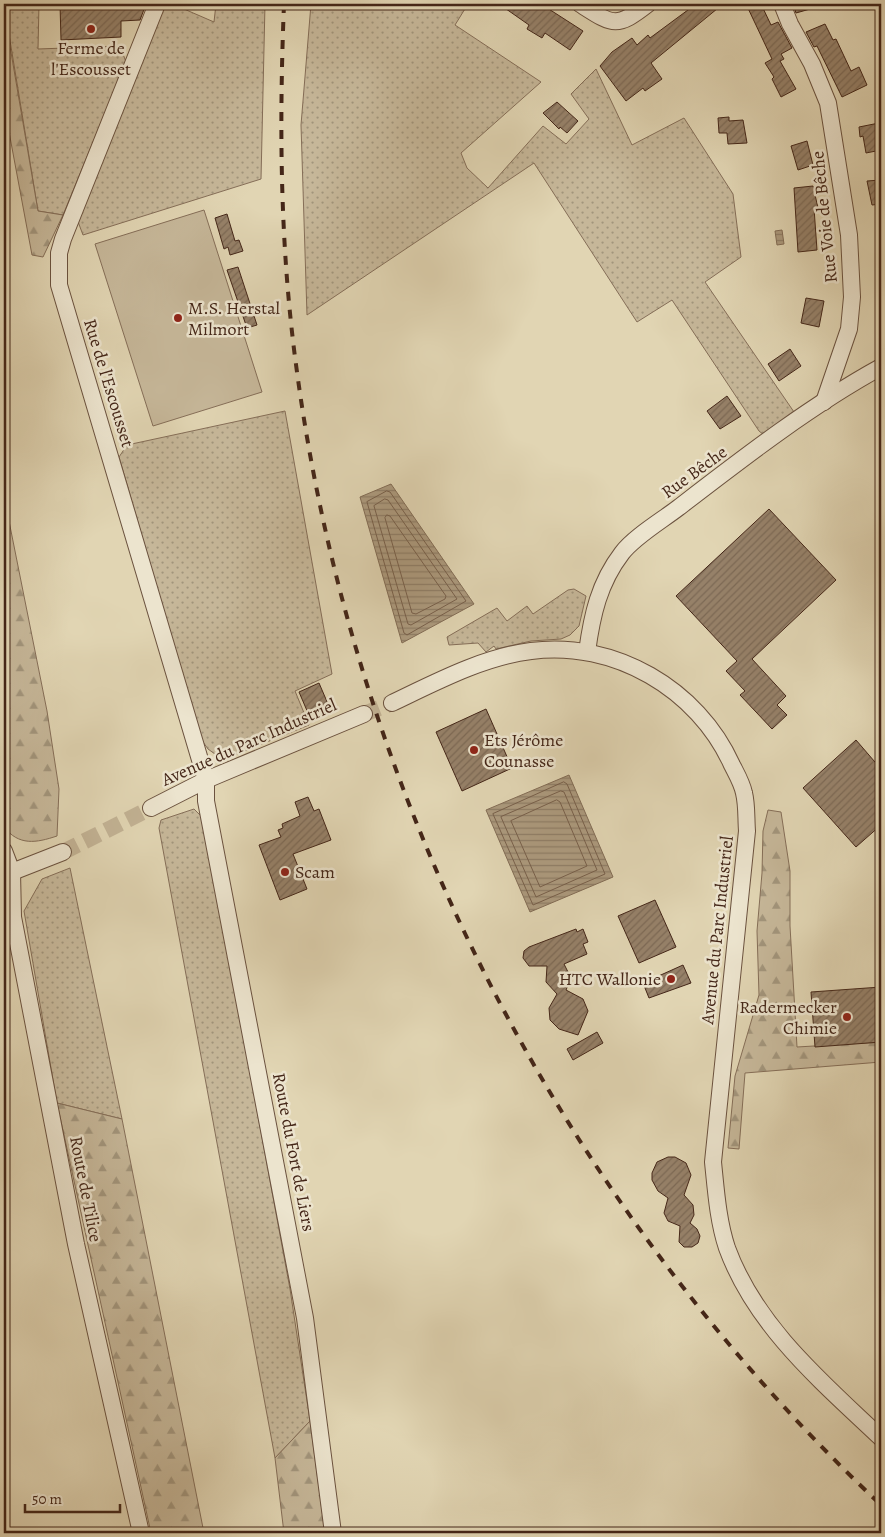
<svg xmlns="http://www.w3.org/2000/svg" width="885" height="1537" font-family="Alegreya,serif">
	<defs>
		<pattern id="grass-dots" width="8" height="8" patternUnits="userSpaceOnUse" patternTransform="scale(1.25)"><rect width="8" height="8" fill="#c6b799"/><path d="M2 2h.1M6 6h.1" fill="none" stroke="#a2957c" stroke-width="1.8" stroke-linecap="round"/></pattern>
		<pattern id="forest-firs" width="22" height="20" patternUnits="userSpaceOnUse" patternTransform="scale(1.25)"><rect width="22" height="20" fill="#c6b799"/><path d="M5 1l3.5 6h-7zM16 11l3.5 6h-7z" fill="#a2957c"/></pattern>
		<pattern id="water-rules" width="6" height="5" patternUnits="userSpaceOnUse" patternTransform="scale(1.25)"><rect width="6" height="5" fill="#ac9a7e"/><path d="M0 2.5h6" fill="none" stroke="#8e7d66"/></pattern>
		<pattern id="building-hatch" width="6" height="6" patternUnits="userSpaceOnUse" patternTransform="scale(1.25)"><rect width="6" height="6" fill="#968169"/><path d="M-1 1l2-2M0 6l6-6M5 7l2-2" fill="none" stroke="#7c6955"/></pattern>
	</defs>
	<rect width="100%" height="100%" fill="#e1d5b3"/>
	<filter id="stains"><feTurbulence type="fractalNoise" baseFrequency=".004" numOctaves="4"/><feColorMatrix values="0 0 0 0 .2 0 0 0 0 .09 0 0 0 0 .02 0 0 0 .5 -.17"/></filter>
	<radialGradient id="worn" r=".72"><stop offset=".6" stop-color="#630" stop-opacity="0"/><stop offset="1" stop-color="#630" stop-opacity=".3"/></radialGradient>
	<g fill="url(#grass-dots)" stroke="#856e58">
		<path d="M4 4H39L38 49 120 46 126 62 63 215 38 211Z"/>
		<path d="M163 4 184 9 214 22 216 4H265L261 179 83 235 77 219Z"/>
		<path d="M311 4H468L455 25 541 82 461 153 467 168 488 188 543 126 566 144 589 119 571 94 596 69 632 145 684 118 733 194 741 257 705 282 794 412 764 435 759 431 672 300 637 322 534 163 307 315 301 125Z"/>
		<path d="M285 411 332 674 295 691 309 725 237 754 219 757 208 749 201 739 119 457 127 445Z"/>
		<path d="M574 589 586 596 579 626 570 635 561 639 531 641 496 649 494 646 486 652 478 643 449 645 447 637 497 608 507 621 527 606 533 614 568 590Z"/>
		<path d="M194 809 203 818 290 1289 310 1421 275 1458 159 828 161 820Z"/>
		<path d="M70 868 122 1119 57 1103 24 911 42 879Z"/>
	</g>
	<g fill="url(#forest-firs)" stroke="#856e58">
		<path d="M4 11 38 211 63 215 43 257 32 255 4 105Z"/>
		<path d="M4 496 47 711 59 789 57 836C36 843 19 846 4 827Z"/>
		<path d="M768 810 781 812 790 871V926L797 1047 881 1042V1062L745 1073 739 1149 728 1148 735 1076 759 995 757 931 762 873 763 831Z"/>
		<path d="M57 1103 122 1119 204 1533H151Z"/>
		<path d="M310 1421 325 1533H284L275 1458Z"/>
	</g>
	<path fill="#c6b799" stroke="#856e58" d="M204 210 262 392 153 426 95 244Z"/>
	<g fill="url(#water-rules)" stroke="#826c55">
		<path d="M782 230 784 244 777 245 775 231Z"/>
		<path d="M391 484 474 604 402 643 360 497Z"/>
		<path d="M569 775 613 877 530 912 486 810Z"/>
	</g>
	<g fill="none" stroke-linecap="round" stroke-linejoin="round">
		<g stroke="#78604b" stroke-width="1">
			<path d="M387 491 390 492 466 601 407 635 404 633 367 502Z"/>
			<path d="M385 499 388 500 457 599 411 625 408 624 374 506Z"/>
			<path d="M387 515 390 516 446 596 445 599 416 614 412 613 385 518Z"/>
			<path d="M564 782 567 784 605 874 533 905 493 814Z"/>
			<path d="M561 791 564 792 597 870 536 897 501 817Z"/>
			<path d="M557 800 560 802 587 866 540 887 511 821Z"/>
		</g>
	</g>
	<g fill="url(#building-hatch)" stroke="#442618">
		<path d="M60 4H146L140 20 121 21V37L61 40Z"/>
		<path d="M499 4H541L583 31 570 50 545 33 542 38 527 29 529 25Z"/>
		<path d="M696 4H723L651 63 662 79 645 91 643 88 626 101 600 66 612 52 632 38 637 45 648 35 650 38Z"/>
		<path d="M746 4H761L771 25 778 22 792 48 781 54 784 59 780 61 796 89 781 97 772 79 774 77 765 63 772 59Z"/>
		<path d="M793 4H817V7L796 13Z"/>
		<path d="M825 24 833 40 836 39 851 71 859 67 867 85 842 97 817 46 814 47 806 32Z"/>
		<path d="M557 102 578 121 567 133 560 127 559 129 543 113Z"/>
		<path d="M729 117V121L743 120 747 143 728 144 727 133H719L718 118Z"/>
		<path d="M879 123 881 150 866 153 863 136 860 137 859 127Z"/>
		<path d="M807 141 813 165 798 170 791 146Z"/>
		<path d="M881 180V204L872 205 867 181Z"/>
		<path d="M813 186 818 208H814L817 250 798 252 794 188Z"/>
		<path d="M227 214 235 241 239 240 243 251 230 255 228 247 224 249 215 218Z"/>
		<path d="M238 267 257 325 247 328 227 270Z"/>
		<path d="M806 298 824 301 819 327 801 323Z"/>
		<path d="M790 349 801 366 779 381 768 364Z"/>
		<path d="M727 396 741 416 720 429 707 411Z"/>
		<path d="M769 509 836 580 752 659 786 696 777 705 787 715 772 729 740 695 745 691 726 671 737 661 676 596Z"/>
		<path d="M319 683 328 704 308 713 299 692Z"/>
		<path d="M486 709 512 768 462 791 436 732Z"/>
		<path d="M856 740 881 769V825L856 847 803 788Z"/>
		<path d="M308 797 314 811 319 809 331 840 293 854 307 889 280 900 259 845 281 837 278 830 283 828 282 824 300 816 295 802Z"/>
		<path d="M655 900 676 947 639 963 618 916Z"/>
		<path d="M576 929 577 932 583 929 588 942 583 944 587 954 564 964 571 978 566 990 583 999 588 1011 578 1035 559 1029 550 1020 549 1008 557 994 546 982 547 966H529L523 958 524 951 529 947Z"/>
		<path d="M683 965 691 983 649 998 643 983Z"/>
		<path d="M881 987V1042L815 1047 811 992Z"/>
		<path d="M597 1032 603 1043 573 1060 567 1049Z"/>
		<path d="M668 1157H675L686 1163 691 1175 684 1195 693 1205 694 1215 690 1223 697 1229 700 1236 698 1243 692 1247H684L679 1242 680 1226 668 1221 664 1213 668 1198 658 1191 652 1180V1173L657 1162Z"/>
	</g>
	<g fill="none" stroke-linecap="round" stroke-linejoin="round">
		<g stroke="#c2b294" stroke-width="16" stroke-dasharray="16 8" stroke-linecap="butt">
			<path d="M364 714 392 703"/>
			<path d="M63 852 151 808"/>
		</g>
		<g stroke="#6b523f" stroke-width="18">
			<g id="minor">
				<path d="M157 4 63 239 59 253V285L206 780V801L305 1318 333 1533"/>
				<path d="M580 4C613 25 616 29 648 4"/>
				<path d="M782 4 790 24 812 64 828 103 849 235 852 297 849 329 824 402"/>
				<path d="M587 652C592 615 599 583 622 553 634 537 661 521 678 508 743 458 810 406 881 367"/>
				<path d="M392 703C436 682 483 657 531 651 614 640 698 689 732 765 736 773 742 783 744 793 747 805 746 818 747 831L713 1162C716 1191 718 1221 727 1248 756 1327 822 1382 881 1438"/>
				<path d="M151 808 206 780 364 714"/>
				<path d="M4 851 12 872 13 917 76 1244 141 1533"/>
				<path d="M12 872 63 852"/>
			</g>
		</g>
		<use href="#minor" stroke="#ece4ce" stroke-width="16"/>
		<path stroke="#442618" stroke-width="4" stroke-dasharray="9 9" stroke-linecap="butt" d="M284 4C279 127 280 250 297 372 355 802 565 1208 881 1505"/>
	</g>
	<g fill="#8f2418" stroke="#ece4ce" stroke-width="2">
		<circle cx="91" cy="29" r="5"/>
		<circle cx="178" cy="318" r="5"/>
		<circle cx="474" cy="750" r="5"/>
		<circle cx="285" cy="872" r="5"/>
		<circle cx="671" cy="979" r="5"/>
		<circle cx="847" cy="1017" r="5"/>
	</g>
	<g text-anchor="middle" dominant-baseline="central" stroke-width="5" stroke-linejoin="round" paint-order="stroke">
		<g font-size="18" fill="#442618" stroke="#ece4ce" text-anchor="start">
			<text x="91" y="48" text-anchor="middle">Ferme de<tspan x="91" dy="21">l'Escousset</tspan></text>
			<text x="188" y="308">M.S. Herstal<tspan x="188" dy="21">Milmort</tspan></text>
			<text x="484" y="740">Ets Jérôme<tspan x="484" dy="21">Counasse</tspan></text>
			<text x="295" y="872">Scam</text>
			<text x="661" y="979" text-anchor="end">HTC Wallonie</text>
			<text x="837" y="1007" text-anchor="end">Radermecker<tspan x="837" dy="21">Chimie</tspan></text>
		</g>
		<g font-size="18" fill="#442618" stroke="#ece4ce">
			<text transform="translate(824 217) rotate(-96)">Rue Voie de Bêche</text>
			<text transform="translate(109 383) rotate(73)">Rue de l'Escousset</text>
			<text transform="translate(694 472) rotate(-36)">Rue Bêche</text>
			<text transform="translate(249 742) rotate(-24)">Avenue du Parc Industriel</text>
			<text transform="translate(717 930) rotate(-84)">Avenue du Parc Industriel</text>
			<text transform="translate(294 1152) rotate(79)">Route du Fort de Liers</text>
			<text transform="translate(86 1189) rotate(79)">Route de Tilice</text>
		</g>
	</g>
	<rect width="885" height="1537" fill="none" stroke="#e1d5b3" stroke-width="20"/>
	<rect x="5" y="5" width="875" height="1527" fill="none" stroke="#442618" stroke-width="2.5"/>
	<rect x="10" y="10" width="865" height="1517" fill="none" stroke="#442618"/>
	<path d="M25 1504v8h95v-8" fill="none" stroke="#442618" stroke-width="2.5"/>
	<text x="32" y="1504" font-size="15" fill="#442618" stroke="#ece4ce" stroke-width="4" paint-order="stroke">50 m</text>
	<rect width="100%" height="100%" filter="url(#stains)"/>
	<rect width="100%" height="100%" fill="url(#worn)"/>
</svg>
